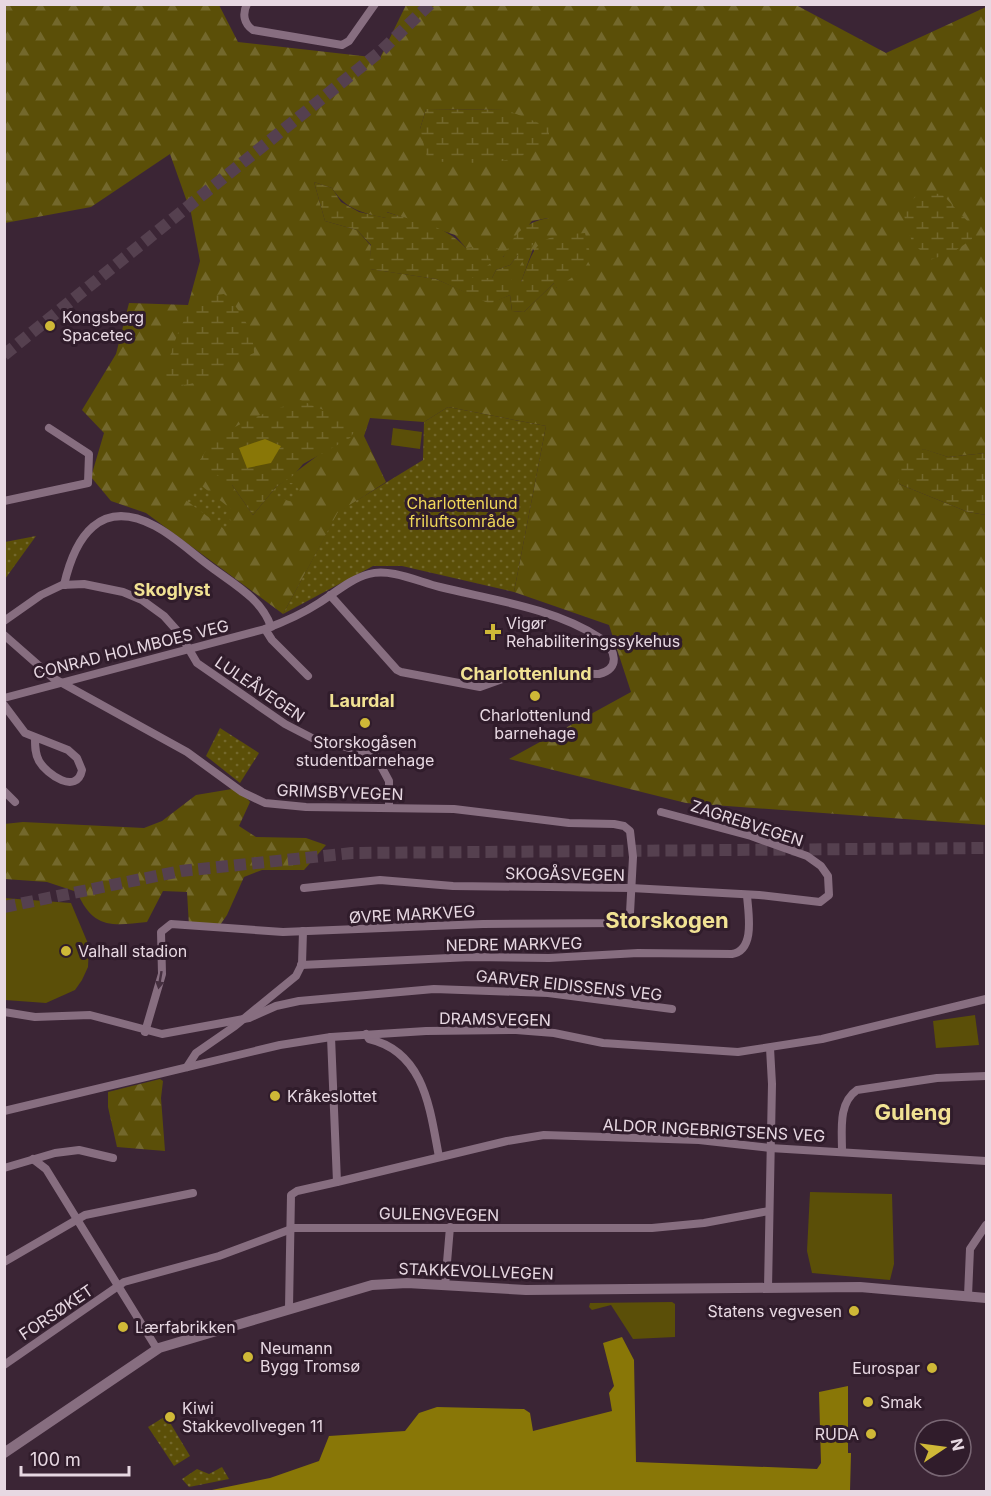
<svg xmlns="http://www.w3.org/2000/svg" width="991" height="1496" font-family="Inter,sans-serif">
	<defs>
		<pattern id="forest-firs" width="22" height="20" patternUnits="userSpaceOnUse" patternTransform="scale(1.5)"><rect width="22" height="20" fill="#5b4f08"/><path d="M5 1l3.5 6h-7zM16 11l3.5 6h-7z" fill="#73682c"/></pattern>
		<pattern id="wetland-marsh" width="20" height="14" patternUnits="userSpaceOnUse" patternTransform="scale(1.5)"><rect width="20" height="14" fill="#5b4f08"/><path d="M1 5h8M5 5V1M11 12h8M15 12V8" fill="none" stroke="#73682c"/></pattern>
		<pattern id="park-dots" width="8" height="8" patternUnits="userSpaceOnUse" patternTransform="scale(1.5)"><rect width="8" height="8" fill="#5b4f08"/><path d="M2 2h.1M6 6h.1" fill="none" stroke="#73682c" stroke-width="1.8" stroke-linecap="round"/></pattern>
	</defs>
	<rect width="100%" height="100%" fill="#3b2535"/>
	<g fill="#5b4f08">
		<path d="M393 428 422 432 420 449 391 445Z"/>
		<path d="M4 898 71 903 89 946 88 967 82 980 75 990 46 1003 5 1000Z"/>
		<path d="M975 1015 979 1045 936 1048 933 1021Z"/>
		<path d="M810 1192 892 1194 894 1264 890 1280 812 1273 807 1251Z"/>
		<path d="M672 1302 675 1304V1337L633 1339 611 1305 592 1310 589 1307 590 1303Z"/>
	</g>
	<g fill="url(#forest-firs)" fill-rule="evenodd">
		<path d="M4 5H219L238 42 380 58 406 5H796L886 53 986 7V453L948 457 923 449 899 484 968 512 986 515V825L686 803 509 759 631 692 609 625 514 592 546 426 448 407 424 422 370 418 364 436 386 482 338 513 283 614 146 513 111 501 91 477 104 433 82 410 116 354 129 303 188 305 200 261 191 213 170 154 91 207 5 223ZM426 109 506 110 420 129ZM314 182 332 188C345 209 362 213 386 218L387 212 455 235 466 248 471 278H492L496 270 510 265 519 254 503 257 532 221 548 218 509 282H521L533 249 557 288 554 283 524 312 512 311 510 295 490 303 436 279 370 269 371 246 357 230 325 221ZM321 453 276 487 253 515 232 485Z"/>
		<path d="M238 788 250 802 239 826 256 837 306 838 326 845 304 870H262L244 877 227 915 220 925 189 926 187 892 163 891 147 922C112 926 93 929 77 892L47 882 5 879 4 824 23 822 144 828 162 821 196 795Z"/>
		<path d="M160 1079 163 1081 161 1098 165 1151 117 1147 108 1107V1092Z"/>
	</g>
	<g fill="url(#wetland-marsh)">
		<path d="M426 109 506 110 549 127V142C514 168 469 163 428 161L420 129Z"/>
		<path d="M314 182 332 188 341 202 359 212 386 218V212C417 222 444 224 466 248L497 244 499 248 486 253 492 262 472 278H492L496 270 510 265 518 255 503 258C513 235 524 222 549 218L510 282H521C537 239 538 236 585 233L591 257 584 269 557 288 554 283 524 312 512 311 510 295 490 304 436 279 369 269 371 245 357 230 325 221Z"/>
		<path d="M920 193 942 194 972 226V239L955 251 930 260 912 242 902 209Z"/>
		<path d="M224 294C240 309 254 330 254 353L231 363 213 379 166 389 163 379C175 345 181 297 224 294Z"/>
		<path d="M300 400 359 425 350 438 303 464 294 475 276 487 253 515 232 485 199 462C218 425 264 415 300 400Z"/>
		<path d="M924 449 948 457 986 453V515L968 512 899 484 897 471 911 452Z"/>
	</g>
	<g fill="url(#park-dots)">
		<path d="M448 407 546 426 514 592 402 566H373L283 614 338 512 423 460 424 422Z"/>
		<path d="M198 483 231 509 225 515 234 523 227 531 183 498Z"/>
		<path d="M285 483H294L299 490 298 497 293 502 274 497 276 488Z"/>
		<path d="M36 536 5 579V542Z"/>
		<path d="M220 728 259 753 240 783 206 756Z"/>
		<path d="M166 1416 190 1456 174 1466 148 1427Z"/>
		<path d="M222 1467 229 1479 189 1487 182 1479 197 1469 209 1474Z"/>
	</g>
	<g fill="#897707">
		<path d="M265 439 281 446 271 463 247 468 239 448Z"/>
		<path d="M622 1337 634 1360 636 1462 817 1469 821 1463 819 1392 848 1386V1453H851L850 1491H207L270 1478 319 1461 329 1436 405 1431 419 1413 437 1407 524 1409 530 1413 533 1431 612 1411 609 1393 614 1386 603 1343Z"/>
	</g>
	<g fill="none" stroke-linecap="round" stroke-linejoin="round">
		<g stroke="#55404f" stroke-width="12" stroke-dasharray="12 6" stroke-linecap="butt">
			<path d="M4 355 382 50 430 4"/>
			<path d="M4 907 181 871 352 853 986 848"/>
		</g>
		<g stroke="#876e80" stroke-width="8">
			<path d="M247 4C242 14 244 24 253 30L342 45 349 41 375 4"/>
			<path d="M4 501 88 483 89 454 49 428"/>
			<path d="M64 585C75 537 100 497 155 526 174 536 191 552 207 564 230 582 262 598 271 627"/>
			<path d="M4 621 41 595 62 585 84 584 123 592 142 600 164 616 180 634 197 663 285 724 312 738 375 755 389 781V808"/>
			<path d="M265 629 272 640 308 676"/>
			<path d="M4 635 53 678 187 752 242 792 265 803 306 807 454 809 569 823 614 824 624 826 630 831 633 857 630 913 627 921 622 923 483 924 283 932 171 924 161 932 162 974 145 1032"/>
			<path d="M4 698 265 629C284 622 302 614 319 603 335 593 350 579 369 574 391 568 419 582 440 587 493 600 554 608 600 638 616 649 621 669 599 674L519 673 480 687 401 672 397 670 330 595"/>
			<path d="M4 705 25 733 68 750 77 758 82 770C77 795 47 775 39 761 35 754 35 746 35 738"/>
			<path d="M4 791 15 802"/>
			<path d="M304 888 380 880 453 886 631 888 759 895 820 902 829 895 828 876 821 866 807 856 751 836 661 812"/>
			<path d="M301 965 471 957 549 958 638 953 732 954C756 950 748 912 747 895"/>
			<path d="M4 1012 35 1017 90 1015 162 1034 249 1018 276 1006 299 1001 434 989 548 993 672 1009"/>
			<path d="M366 1034 369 1039C425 1052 430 1110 439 1157"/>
			<path d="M187 1067 196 1053 235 1026 296 976 302 964 303 931"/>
			<path d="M4 1111 280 1045 331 1037 426 1031 516 1030 554 1033 603 1043 738 1052 822 1039 986 999"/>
			<path d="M842 1151C842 1130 838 1103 857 1090L937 1078 986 1076"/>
			<path d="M33 1159 46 1169 157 1349"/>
			<path d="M4 1168 55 1153 79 1150 113 1158"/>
			<path d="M337 1182 507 1141 544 1135 699 1140 770 1148 986 1161"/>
			<path d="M4 1262 85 1215 193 1193"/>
			<path d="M445 1286 450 1227"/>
			<path d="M768 1288 772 1084 770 1048"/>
			<path d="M968 1296 970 1249 986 1225"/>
			<path d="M289 1308 291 1195 297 1191 337 1182 331 1037"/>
			<path d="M4 1365 124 1282 219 1256 294 1228H652L704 1223 769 1211"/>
		</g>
		<path stroke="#876e80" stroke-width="10" d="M4 1453 159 1348 372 1285 407 1283 526 1290 860 1287 986 1298"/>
	</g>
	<defs><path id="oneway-solid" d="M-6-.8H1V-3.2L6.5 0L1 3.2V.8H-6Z" transform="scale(1.5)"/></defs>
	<use fill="#463040" href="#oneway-solid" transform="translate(160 980) rotate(100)"/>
	<g fill="#cfb837" stroke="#301c2b" stroke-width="2">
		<circle cx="50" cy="326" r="6"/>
		<path d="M490 623h6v6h6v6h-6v6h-6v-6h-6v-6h6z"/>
		<circle cx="535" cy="696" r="6"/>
		<circle cx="365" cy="723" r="6"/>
		<circle cx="66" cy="951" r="6"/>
		<circle cx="275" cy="1096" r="6"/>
		<circle cx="854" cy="1311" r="6"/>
		<circle cx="123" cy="1327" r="6"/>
		<circle cx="248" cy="1357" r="6"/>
		<circle cx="932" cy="1368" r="6"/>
		<circle cx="868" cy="1402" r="6"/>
		<circle cx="170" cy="1417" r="6"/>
		<circle cx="871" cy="1434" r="6"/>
	</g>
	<g text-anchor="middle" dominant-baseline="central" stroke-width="6" stroke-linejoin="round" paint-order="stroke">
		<g font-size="16" fill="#e7d8e2" stroke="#301c2b" text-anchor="start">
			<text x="62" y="317">Kongsberg<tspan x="62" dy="18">Spacetec</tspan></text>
			<text x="506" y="623">Vigør<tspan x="506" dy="18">Rehabiliteringssykehus</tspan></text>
			<text x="535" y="715" text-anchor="middle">Charlottenlund<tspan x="535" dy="18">barnehage</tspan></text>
			<text x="365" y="742" text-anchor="middle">Storskogåsen<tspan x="365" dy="18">studentbarnehage</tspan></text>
			<text x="78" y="951">Valhall stadion</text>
			<text x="287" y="1096">Kråkeslottet</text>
			<text x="842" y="1311" text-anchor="end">Statens vegvesen</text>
			<text x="135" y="1327">Lærfabrikken</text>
			<text x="260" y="1348">Neumann<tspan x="260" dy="18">Bygg Tromsø</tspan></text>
			<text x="920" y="1368" text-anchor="end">Eurospar</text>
			<text x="880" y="1402">Smak</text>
			<text x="182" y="1408">Kiwi<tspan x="182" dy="18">Stakkevollvegen 11</tspan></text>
			<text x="859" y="1434" text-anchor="end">RUDA</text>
		</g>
		<g font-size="16" fill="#efd759" stroke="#301c2b">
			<text x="462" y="503">Charlottenlund<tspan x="462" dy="18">friluftsområde</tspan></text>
		</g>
		<g font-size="16" fill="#e7d8e2" stroke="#301c2b">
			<text transform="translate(131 649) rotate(-14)">CONRAD HOLMBOES VEG</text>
			<text transform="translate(260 689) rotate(34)">LULEÅVEGEN</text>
			<text transform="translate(340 792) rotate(2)">GRIMSBYVEGEN</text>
			<text transform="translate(747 823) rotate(18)">ZAGREBVEGEN</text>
			<text transform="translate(565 874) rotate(1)">SKOGÅSVEGEN</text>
			<text transform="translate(412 914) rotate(-3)">ØVRE MARKVEG</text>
			<text transform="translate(514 944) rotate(-1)">NEDRE MARKVEG</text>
			<text transform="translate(569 985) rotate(6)">GARVER EIDISSENS VEG</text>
			<text transform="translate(495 1019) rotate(1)">DRAMSVEGEN</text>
			<text transform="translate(714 1130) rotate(3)">ALDOR INGEBRIGTSENS VEG</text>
			<text transform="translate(439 1214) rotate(1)">GULENGVEGEN</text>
			<text transform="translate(476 1271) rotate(2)">STAKKEVOLLVEGEN</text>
			<text transform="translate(56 1312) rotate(-34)">FORSØKET</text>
		</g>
		<g font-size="18" font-weight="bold" fill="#f1e293" stroke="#301c2b">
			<text x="172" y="589">Skoglyst</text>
			<text x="526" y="673">Charlottenlund</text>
			<text x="362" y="700">Laurdal</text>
		</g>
		<g font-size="22" font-weight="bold" fill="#f1e293" stroke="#301c2b">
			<text x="667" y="920">Storskogen</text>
			<text x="913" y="1112">Guleng</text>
		</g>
	</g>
	<rect width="991" height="1496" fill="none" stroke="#e7d8e2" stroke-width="12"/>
	<g transform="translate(943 1448) rotate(77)"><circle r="28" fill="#301c2b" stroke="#796774" stroke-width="1.5"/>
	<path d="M0-4.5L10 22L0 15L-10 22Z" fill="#cfb837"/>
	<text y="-9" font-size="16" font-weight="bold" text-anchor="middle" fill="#e7d8e2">N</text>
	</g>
	<path d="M21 1466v9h108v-9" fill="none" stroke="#e7d8e2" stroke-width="3"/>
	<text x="30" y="1466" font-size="18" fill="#e7d8e2" stroke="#301c2b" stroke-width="4.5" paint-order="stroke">100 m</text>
</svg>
